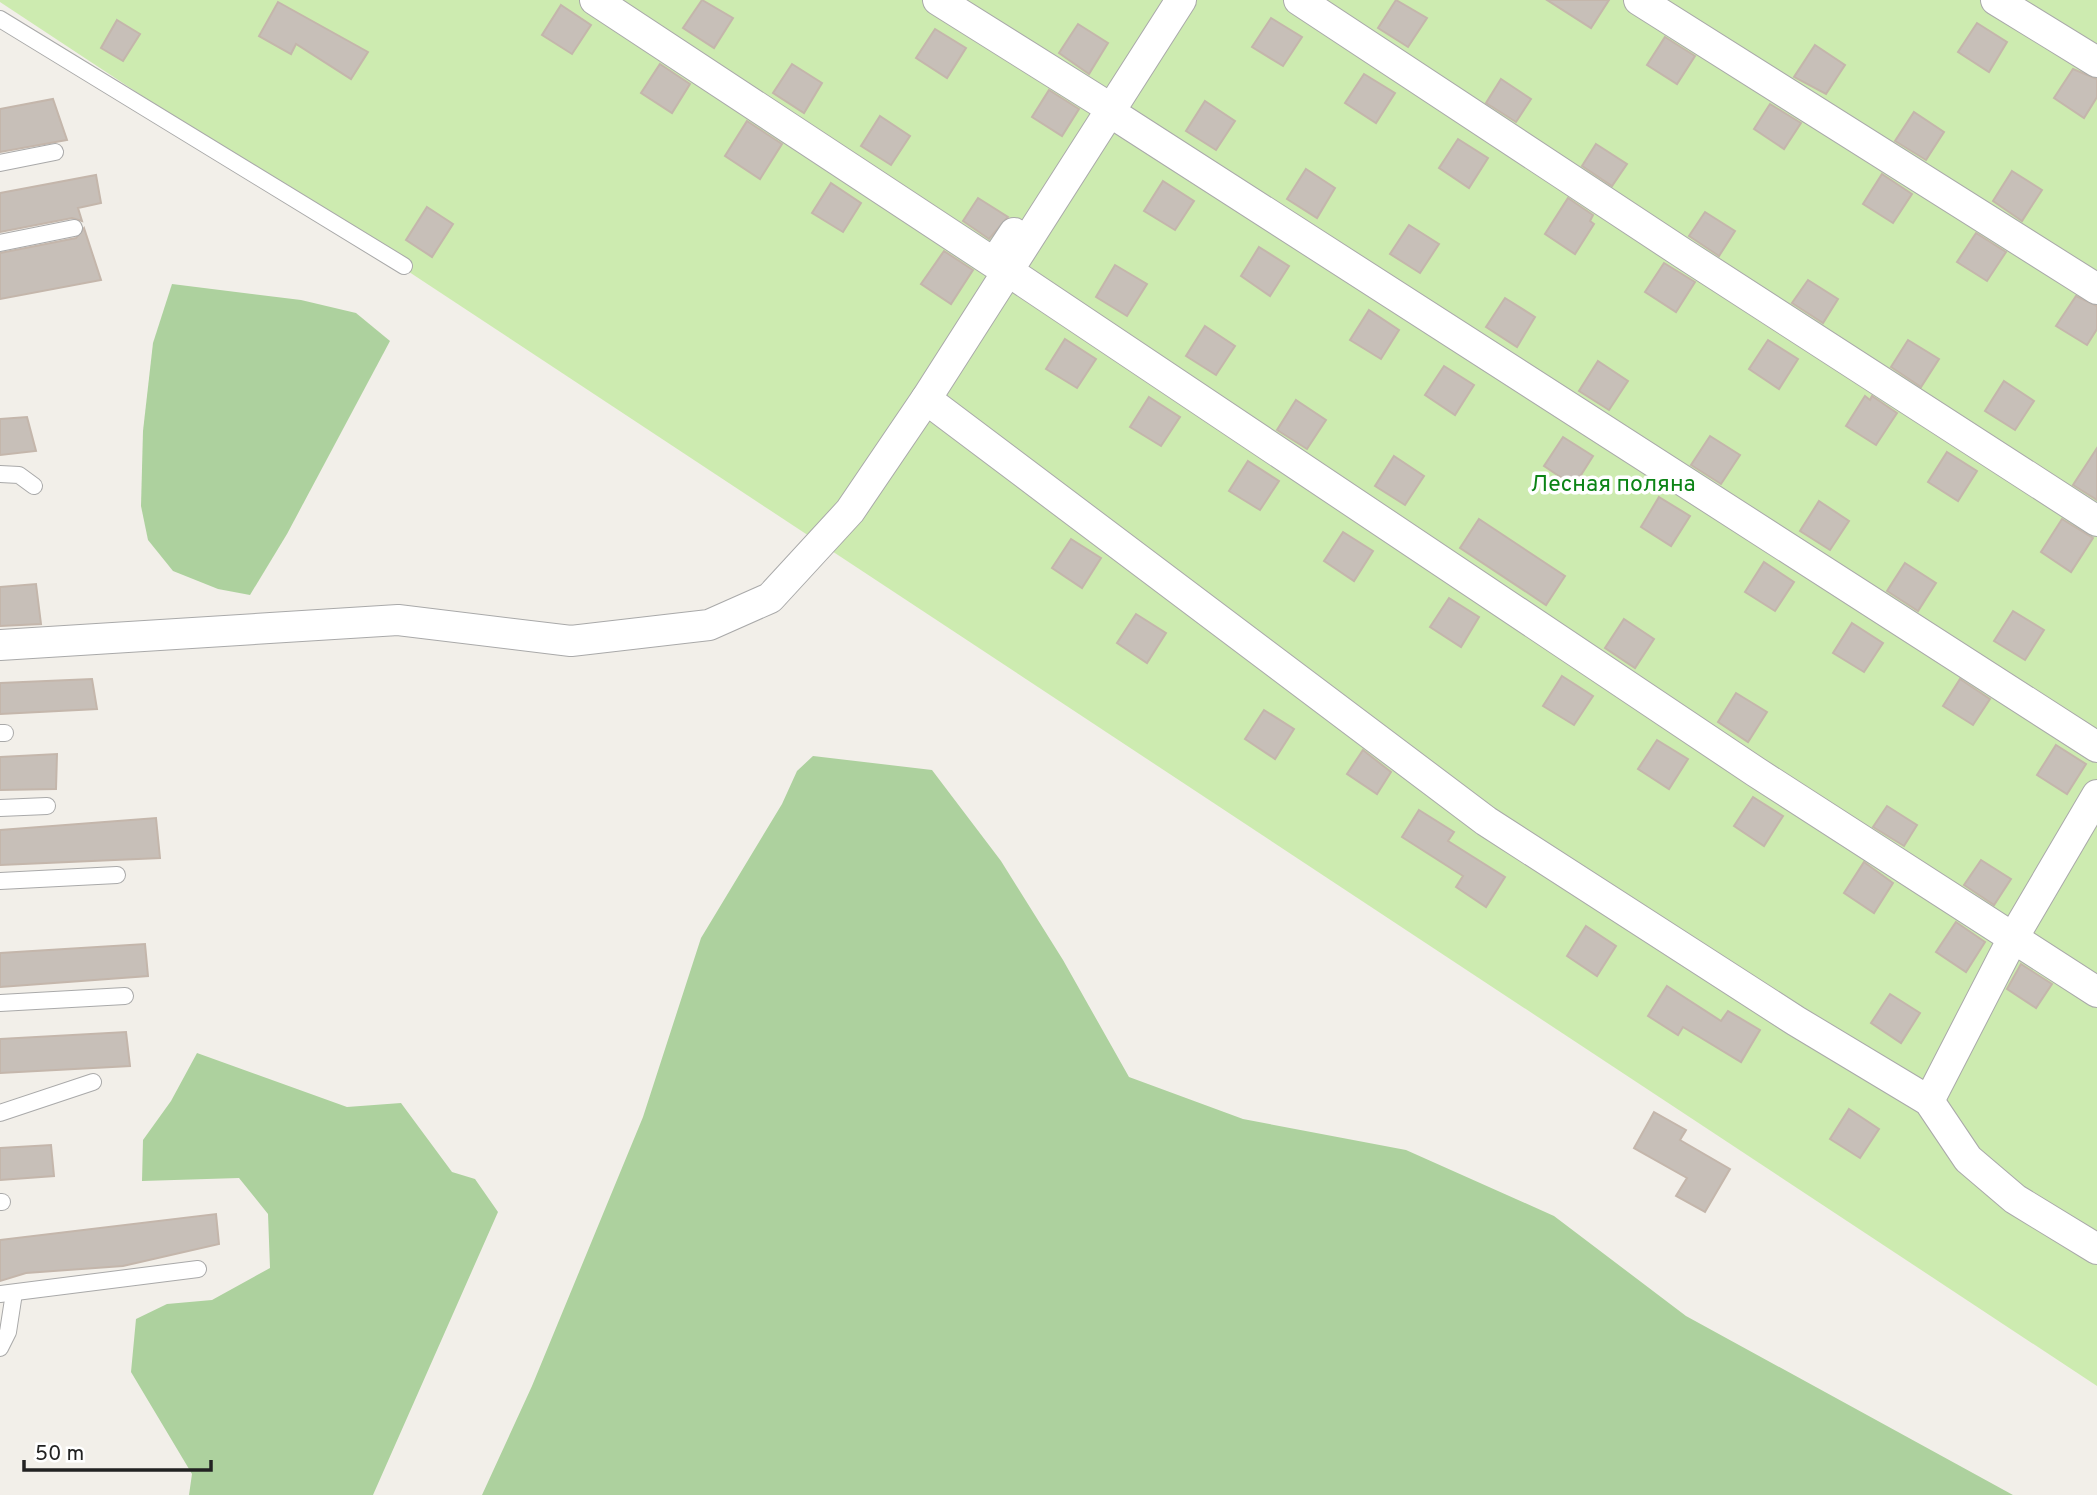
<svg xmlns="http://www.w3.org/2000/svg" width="2097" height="1495" font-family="Overpass,sans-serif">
	<rect width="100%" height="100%" fill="#f2efe9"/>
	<path fill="#cdebb0" d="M0 0H2097V1386L0 2Z"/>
	<g fill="#add19e">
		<path d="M172 284 301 300 356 313 390 341 287 534 250 595 218 589 173 571 148 540 141 506 143 431 153 343Z"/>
		<path d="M813 756 932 770 1001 861 1063 960 1129 1077 1243 1119 1406 1150 1554 1216 1686 1316 2013 1495H482L532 1386 643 1117 701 938 782 804 797 771Z"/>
		<path d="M197 1053 347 1107 401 1103 452 1172 475 1179 498 1212 373 1495H189L192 1474 131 1372 136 1319 167 1304 212 1300 270 1268 268 1214 239 1178 142 1181 143 1140 171 1101Z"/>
	</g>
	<g fill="#c7bfb8" stroke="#c4b6ab" stroke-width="2">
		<path d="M702 0 733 18 714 48 683 28Z"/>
		<path d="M1396 0 1427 18 1408 47 1378 28Z"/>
		<path d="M1547 0H1609L1591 28Z"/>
		<path d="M278 2 368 52 351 79 296 44 291 54 259 36Z"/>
		<path d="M561 5 591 25 572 54 542 35Z"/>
		<path d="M1271 18 1302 37 1283 66 1252 47Z"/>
		<path d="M117 20 140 34 123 61 101 48Z"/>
		<path d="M1977 23 2007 42 1989 72 1958 52Z"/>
		<path d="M1078 24 1108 43 1089 74 1059 53Z"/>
		<path d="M935 29 966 48 947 78 916 58Z"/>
		<path d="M1665 37 1695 56 1677 84 1647 65Z"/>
		<path d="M1815 45 1845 65 1826 94 1794 77Z"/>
		<path d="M660 64 690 84 672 113 641 93Z"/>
		<path d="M792 64 822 83 804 113 773 93Z"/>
		<path d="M2073 69 2097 79V97L2084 118 2054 98Z"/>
		<path d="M1364 74 1395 93 1376 123 1345 103Z"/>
		<path d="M1501 79 1531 99 1516 122 1486 103Z"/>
		<path d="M1049 90 1079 109 1062 136 1032 117Z"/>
		<path d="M53 99 67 140 0 152V109Z"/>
		<path d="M1205 101 1235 121 1216 150 1186 131Z"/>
		<path d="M1770 104 1801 123 1784 149 1754 129Z"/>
		<path d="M1914 112 1944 132 1926 160 1895 141Z"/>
		<path d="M880 116 910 136 891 165 861 146Z"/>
		<path d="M747 121 782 144 760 179 725 156Z"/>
		<path d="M1458 139 1488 158 1469 188 1439 168Z"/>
		<path d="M1596 144 1627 164 1612 186 1582 166Z"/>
		<path d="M1306 169 1335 188 1317 218 1287 199Z"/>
		<path d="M2012 171 2042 190 2022 221 1993 201Z"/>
		<path d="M1882 174 1912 194 1893 223 1863 204Z"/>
		<path d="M96 175 101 203 78 208 82 221 72 218 0 232V193Z"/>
		<path d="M1163 181 1194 201 1175 230 1144 211Z"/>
		<path d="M831 183 861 203 843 232 812 213Z"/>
		<path d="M978 198 1008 217 989 239 963 221Z"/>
		<path d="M1568 198 1593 215 1590 221 1594 224 1575 254 1545 234Z"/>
		<path d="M427 207 453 224 432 257 406 240Z"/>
		<path d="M1705 212 1735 231 1719 256 1689 236Z"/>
		<path d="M1409 225 1439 244 1420 273 1390 254Z"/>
		<path d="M84 228 101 280 0 299V253L76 238Z"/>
		<path d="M1976 233 2006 252 1987 281 1957 262Z"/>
		<path d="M1259 247 1289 266 1270 296 1241 276Z"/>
		<path d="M944 251 973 270 951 304 921 284Z"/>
		<path d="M1664 263 1695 282 1676 312 1645 292Z"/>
		<path d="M1115 265 1147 284 1127 316 1096 297Z"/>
		<path d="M1808 280 1838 299 1823 323 1792 303Z"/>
		<path d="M2076 296 2097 306V329L2087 345 2056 326Z"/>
		<path d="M1505 298 1535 317 1517 347 1486 327Z"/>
		<path d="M1369 310 1399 330 1381 359 1350 340Z"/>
		<path d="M1205 326 1235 346 1216 375 1186 356Z"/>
		<path d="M1065 339 1096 359 1077 388 1046 369Z"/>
		<path d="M1768 340 1798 359 1779 389 1749 369Z"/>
		<path d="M1908 340 1939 359 1921 387 1891 367Z"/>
		<path d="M1598 361 1628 381 1609 410 1579 391Z"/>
		<path d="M1444 366 1474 385 1455 415 1425 395Z"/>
		<path d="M2004 381 2034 401 2015 430 1985 411Z"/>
		<path d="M1865 396 1870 400 1872 396 1897 413 1876 445 1846 426Z"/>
		<path d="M1149 397 1180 417 1161 446 1130 427Z"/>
		<path d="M1296 400 1326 420 1307 449 1277 430Z"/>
		<path d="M27 417 36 451 0 455V419Z"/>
		<path d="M1710 436 1740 455 1721 484 1691 465Z"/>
		<path d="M1563 437 1593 456 1574 486 1544 466Z"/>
		<path d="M2097 448V500L2073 485Z"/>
		<path d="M1947 452 1977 471 1958 501 1928 482Z"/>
		<path d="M1394 456 1424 476 1405 505 1375 486Z"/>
		<path d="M1248 461 1279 481 1260 510 1229 491Z"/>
		<path d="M1659 497 1690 516 1671 546 1641 527Z"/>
		<path d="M1819 501 1849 521 1830 550 1800 531Z"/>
		<path d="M1479 519 1565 576 1546 605 1460 548Z"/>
		<path d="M2062 519 2093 538 2071 572 2041 552Z"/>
		<path d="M1343 532 1373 551 1354 581 1324 561Z"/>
		<path d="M1071 539 1101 558 1082 588 1052 568Z"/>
		<path d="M1764 562 1794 582 1775 611 1745 592Z"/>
		<path d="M1905 563 1936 583 1918 611 1887 591Z"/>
		<path d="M36 584 41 624 0 626V587Z"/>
		<path d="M1449 598 1479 617 1461 647 1430 627Z"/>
		<path d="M2013 611 2044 630 2025 660 1994 641Z"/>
		<path d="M1136 614 1166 633 1147 663 1117 643Z"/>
		<path d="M1624 619 1654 639 1635 668 1605 648Z"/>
		<path d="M1852 623 1883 643 1864 672 1833 653Z"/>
		<path d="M1562 676 1593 696 1574 725 1543 706Z"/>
		<path d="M92 679 97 709 0 714V683Z"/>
		<path d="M1960 679 1990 699 1973 725 1943 706Z"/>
		<path d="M1736 693 1767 712 1748 742 1718 722Z"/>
		<path d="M1264 710 1294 729 1275 759 1245 739Z"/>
		<path d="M1657 740 1688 759 1669 789 1638 769Z"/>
		<path d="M2056 745 2086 764 2067 794 2037 775Z"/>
		<path d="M1363 750 1391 772 1377 794 1347 774Z"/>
		<path d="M57 754 56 789 0 790V757Z"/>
		<path d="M1753 797 1783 816 1764 846 1734 826Z"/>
		<path d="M1887 806 1917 825 1904 846 1873 827Z"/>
		<path d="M1419 810 1454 832 1448 841 1505 877 1486 907 1456 887 1463 876 1402 837Z"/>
		<path d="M156 818 160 858 0 865V830Z"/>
		<path d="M1981 860 2011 879 1994 905 1964 885Z"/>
		<path d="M1864 862 1893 883 1874 913 1844 893Z"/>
		<path d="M1956 922 1985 942 1966 972 1936 952Z"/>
		<path d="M1586 926 1616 946 1597 976 1567 956Z"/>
		<path d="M145 944 148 976 0 987V953Z"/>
		<path d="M2021 964 2052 984 2036 1008 2007 989Z"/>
		<path d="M1667 986 1721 1021 1728 1011 1760 1030 1741 1062 1683 1027 1678 1035 1648 1016Z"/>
		<path d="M1890 994 1920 1013 1901 1043 1871 1023Z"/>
		<path d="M126 1032 130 1066 0 1073V1039Z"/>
		<path d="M1849 1109 1879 1129 1860 1158 1830 1139Z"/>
		<path d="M1654 1112 1686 1130 1680 1140 1730 1169 1705 1212 1676 1196 1687 1178 1634 1148Z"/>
		<path d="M51 1145 54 1176 0 1180V1148Z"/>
		<path d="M216 1214 219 1244 123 1266 26 1273 0 1281V1240Z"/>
	</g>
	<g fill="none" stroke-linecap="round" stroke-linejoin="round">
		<g stroke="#a9a9a9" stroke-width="18">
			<g id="service">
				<path d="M0 19 404 266"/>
				<path d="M0 163 55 152"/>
				<path d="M0 243 74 228"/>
				<path d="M0 474 19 475 34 486"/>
				<path d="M0 733H5"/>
				<path d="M0 808 47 806"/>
				<path d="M0 881 117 875"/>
				<path d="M0 1003 125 996"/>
				<path d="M0 1113 93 1082"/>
				<path d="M0 1202H2"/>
				<path d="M0 1294 198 1269"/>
				<path d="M0 1348 8 1332 14 1293"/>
			</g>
		</g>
		<g stroke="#a9a9a9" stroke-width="32">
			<g id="minor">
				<path d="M595 0 994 263 1014 233"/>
				<path d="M938 0 1099 101"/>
				<path d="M1299 0 1684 254 2097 521"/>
				<path d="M1639 0 2097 289"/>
				<path d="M1996 0 2097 62"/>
				<path d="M1110 112 2097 747"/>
				<path d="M1008 271 1756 772 2097 992"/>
				<path d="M926 399 1486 821 1796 1021 1929 1101 1968 1159 2015 1199 2097 1249"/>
				<path d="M0 645 398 620 571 641 709 625 770 598 850 511 926 399 1181 0"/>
				<path d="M1929 1101 2013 938 2097 795"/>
			</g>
		</g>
		<use href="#service" stroke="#fff" stroke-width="16"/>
		<use href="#minor" stroke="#fff" stroke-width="30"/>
	</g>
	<g text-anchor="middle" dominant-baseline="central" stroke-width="7" stroke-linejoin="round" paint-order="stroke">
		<g font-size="23" fill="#0c8416" stroke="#fff">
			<text x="1613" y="485">Лесная поляна</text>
		</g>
	</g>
	<path d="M24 1460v10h187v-10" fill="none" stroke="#222222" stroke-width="3.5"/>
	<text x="35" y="1460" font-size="21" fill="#222222" stroke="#ffffff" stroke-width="5" paint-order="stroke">50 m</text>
</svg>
